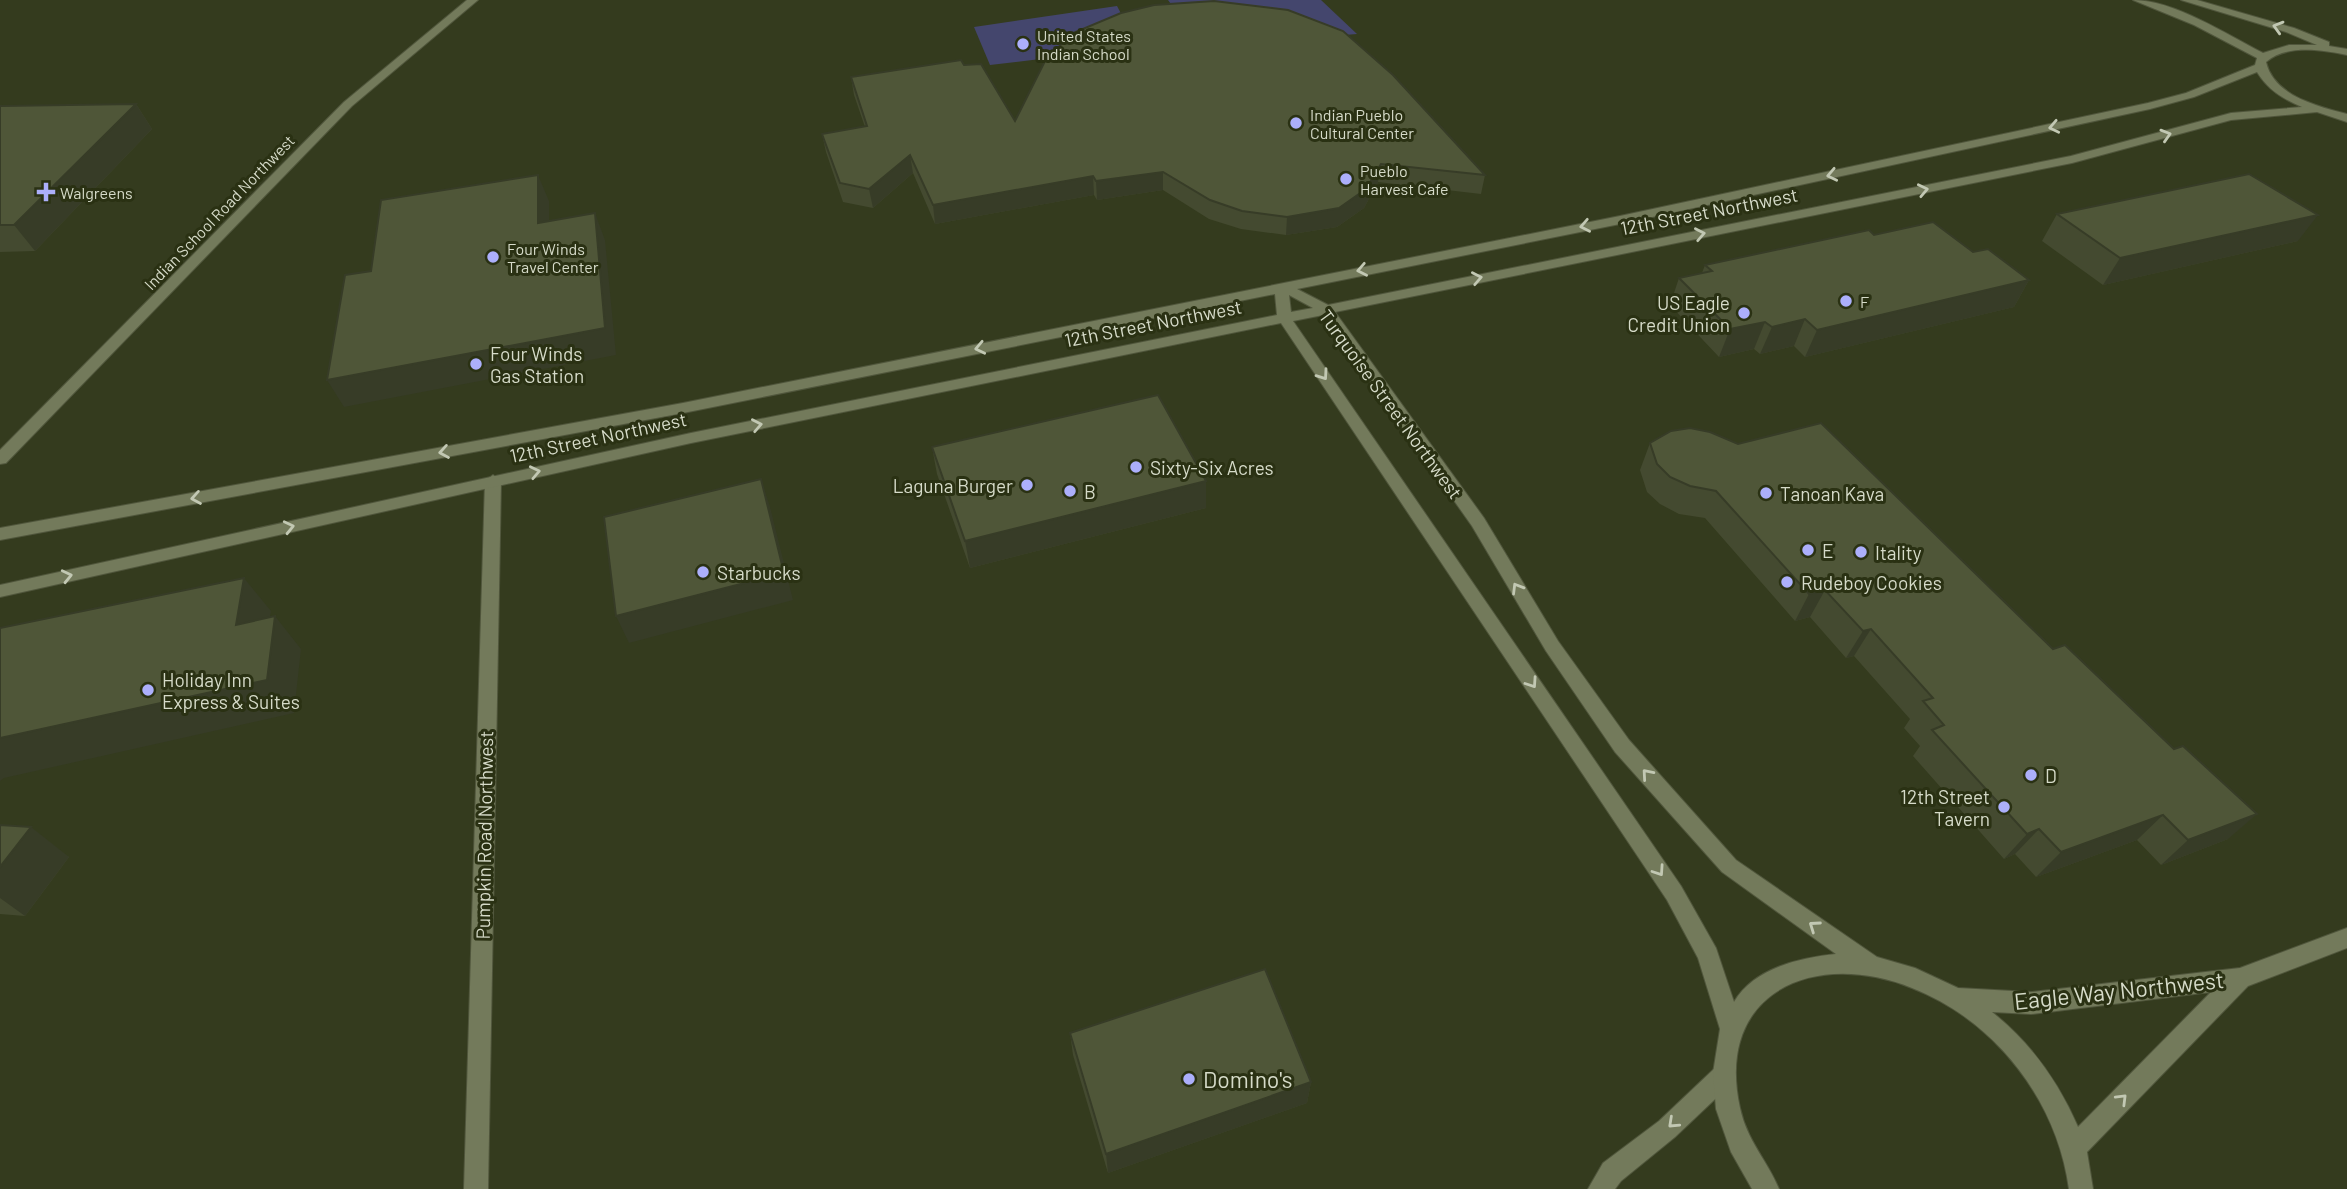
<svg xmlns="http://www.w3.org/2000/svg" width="2347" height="1189" font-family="Barlow,sans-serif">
	<rect width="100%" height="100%" fill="#343b1e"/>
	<g fill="#44466d">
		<path d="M1168 0H1321L1357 34 1331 36 1179 15Z"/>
		<path d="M1117 6 1125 21 1057 57 990 65 974 27Z"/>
	</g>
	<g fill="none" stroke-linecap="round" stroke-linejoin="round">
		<g stroke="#50563c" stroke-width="2">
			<g id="street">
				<path d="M493 475 501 481 488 1189H464L485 481Z"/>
				<path d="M1723 1064 1731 1068 1735 1076 1731 1084 1675 1137 1621 1181 1615 1189H1588L1603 1163 1659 1121 1715 1068Z"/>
			</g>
		</g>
		<g stroke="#50563c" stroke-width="2">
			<g id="secondary">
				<path d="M467 0H478L352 106 6 463 0 464V450L344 102Z"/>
				<path d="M2133 0C2174 0 2226 34 2263 53L2289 45H2317L2286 32 2181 0H2197L2294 28 2329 42V46L2347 49V55C2322 50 2287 44 2266 62 2274 96 2317 106 2347 114V122L2317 112 2231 120 2072 163 1335 312 1484 518 1558 641 1629 740 1736 860 1877 957 1915 968 1958 988 2031 992 2240 968 2347 928V948L2248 986 2087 1152 2093 1189H2069C2057 1101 1996 1021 1912 988 1816 949 1714 991 1740 1108 1747 1141 1767 1160 1779 1189H1752L1731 1152 1716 1109 1713 1073 1720 1029 1698 958 1667 900 1281 323 691 443 0 597V585L691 433 1277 315 1275 294 683 413 0 540V528L683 403 1620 216 2148 103 2186 93 2255 65 2257 58 2194 25ZM2257 72C2268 90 2283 99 2302 107L2231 113 2071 156 1328 305 1297 289 1620 224 2150 109 2194 97ZM1289 295 1313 308 1291 312ZM1323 315 1472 526 1546 651 1615 752 1722 872 1836 954C1799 958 1754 968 1734 1002L1716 948 1681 886 1293 321ZM2211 992 2078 1127C2058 1081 2031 1043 1992 1012L2031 1014Z"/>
			</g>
		</g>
		<use href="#street" fill="#737a5b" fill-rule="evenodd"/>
		<use href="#secondary" fill="#737a5b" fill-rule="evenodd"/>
	</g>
	<g fill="#444a30">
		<path d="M964 65 1015 121 1485 175 1481 194 1378 182 1364 208 1337 227 1286 235 1241 229 1209 219 1163 190 1097 200 1094 195 935 224 913 173 873 208 843 202 826 152 822 134 865 127 854 95 851 77Z"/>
		<path d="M136 104 152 129 35 251 0 252V106Z"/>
		<path d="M2057 214 2298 241 2103 285 2042 241Z"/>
		<path d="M1874 235 1973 252 2029 280 2014 307 1805 357 1794 346 1760 354 1754 349 1719 357 1670 305 1679 278 1702 273 1705 265Z"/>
		<path d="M1650 443 2228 839 2161 865 2137 840 2036 877 2015 854 2004 859 1913 756 1920 746 1904 728 1910 719 1854 656 1846 658 1810 617 1795 621 1705 518 1679 514 1660 504 1647 492 1640 470Z"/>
		<path d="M932 447 1206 508 970 568 937 474Z"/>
		<path d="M0 825 69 857 25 916 0 914Z"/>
		<path d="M1070 1033 1311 1082 1307 1103 1108 1173 1073 1055Z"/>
	</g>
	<g fill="#373c27">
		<path d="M136 104 152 129 35 251 14 225Z"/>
		<path d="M910 155 913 173 873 208 869 189Z"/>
		<path d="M1381 164 1378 182 1364 208 1337 227 1286 235 1287 217Z"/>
		<path d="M1163 172V190L1097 200 1096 181Z"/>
		<path d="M538 175 549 201V249L538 223Z"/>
		<path d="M1093 176 1094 195 935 224 933 205Z"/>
		<path d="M595 213 605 240 616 355 344 407 327 380Z"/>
		<path d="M2318 215 2298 241 2103 285 2120 258Z"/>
		<path d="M2029 280 2014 307 1805 357 1817 330Z"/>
		<path d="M1805 319 1794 346 1760 354 1772 327Z"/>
		<path d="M1765 322 1754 349 1719 357 1730 329Z"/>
		<path d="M761 479 770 507 793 600 629 643 616 616Z"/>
		<path d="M1206 481V508L970 568 965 541Z"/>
		<path d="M244 578 271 611 263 658 236 625Z"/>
		<path d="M1825 590 1810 617 1795 621 1809 594Z"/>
		<path d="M275 616 301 649 294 713 4 778 0 781V738Z"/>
		<path d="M1871 629 1854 656 1846 658 1863 631Z"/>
		<path d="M2257 814 2228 839 2161 865 2188 840Z"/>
		<path d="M2163 815 2137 840 2036 877 2061 852Z"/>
		<path d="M31 827 69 857 25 916 0 898V867Z"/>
		<path d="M2039 829 2015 854 2004 859 2027 834Z"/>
		<path d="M1311 1082 1307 1103 1108 1173 1106 1154Z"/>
	</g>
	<g fill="#4f5638" stroke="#373c27" stroke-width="2">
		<path d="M1214 1 1288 10 1343 31 1393 75 1485 175 1381 164 1366 189 1339 208 1287 217 1242 211 1210 200 1163 172 1096 181 1093 176 933 205 910 155 869 189 840 183 822 134 867 126 851 77 961 60 964 65 981 64 1015 121 1046 59 1073 33 1121 13 1154 5Z"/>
		<path d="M136 104 14 225H0V106Z"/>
		<path d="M2249 174 2318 215 2120 258 2057 214Z"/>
		<path d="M538 175V223L595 213 605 328 327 380 345 275 371 271 381 200Z"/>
		<path d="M1933 222 1973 252 1988 249 2029 280 1817 330 1805 319 1772 327 1765 322 1730 329 1679 278 1712 271 1705 265 1869 230 1874 235Z"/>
		<path d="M1158 395 1206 481 965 541 932 447Z"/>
		<path d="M1821 423 2053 649 2065 645 2174 749 2183 746 2257 814 2188 840 2163 815 2061 852 2039 829 2027 834 1932 730 1944 725 1923 701 1933 698 1871 629 1863 631 1825 590 1809 594 1716 491 1690 486 1670 477 1657 464 1650 443 1671 431 1690 428 1710 432 1738 444Z"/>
		<path d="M761 479 784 573 616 616 604 517Z"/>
		<path d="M244 578 236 625 275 616 267 680 0 738V628Z"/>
		<path d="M0 825 31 827 0 867Z"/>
		<path d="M1265 969 1311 1082 1106 1154 1070 1033Z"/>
	</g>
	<defs><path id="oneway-chevron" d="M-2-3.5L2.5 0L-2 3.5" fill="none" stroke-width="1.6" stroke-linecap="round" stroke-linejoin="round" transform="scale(1.75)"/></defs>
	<g stroke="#c2c8b3">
		<use href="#oneway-chevron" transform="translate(2278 27) rotate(-164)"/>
		<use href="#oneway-chevron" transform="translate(2054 127) rotate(168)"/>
		<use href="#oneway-chevron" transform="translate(2166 135) rotate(-17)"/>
		<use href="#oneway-chevron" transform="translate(1832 175) rotate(168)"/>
		<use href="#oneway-chevron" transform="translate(1923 190) rotate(-12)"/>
		<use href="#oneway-chevron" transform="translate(1585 226) rotate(169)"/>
		<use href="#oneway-chevron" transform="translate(1700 234) rotate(-11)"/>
		<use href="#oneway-chevron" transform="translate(1362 270) rotate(169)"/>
		<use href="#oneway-chevron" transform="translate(1477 278) rotate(-11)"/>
		<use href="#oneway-chevron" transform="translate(980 348) rotate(168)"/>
		<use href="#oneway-chevron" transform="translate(1323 375) rotate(55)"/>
		<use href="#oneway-chevron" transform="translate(757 425) rotate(-11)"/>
		<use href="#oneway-chevron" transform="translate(444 452) rotate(170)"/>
		<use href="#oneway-chevron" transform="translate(535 472) rotate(-12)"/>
		<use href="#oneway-chevron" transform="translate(196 498) rotate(170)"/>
		<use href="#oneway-chevron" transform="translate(289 527) rotate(-13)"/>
		<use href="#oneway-chevron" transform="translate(67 576) rotate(-13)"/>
		<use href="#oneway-chevron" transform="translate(1517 588) rotate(-121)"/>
		<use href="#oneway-chevron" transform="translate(1532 683) rotate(56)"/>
		<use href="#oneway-chevron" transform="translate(1647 774) rotate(-131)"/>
		<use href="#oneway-chevron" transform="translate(1659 871) rotate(56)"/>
		<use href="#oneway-chevron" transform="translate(1814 926) rotate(-145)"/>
		<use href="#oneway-chevron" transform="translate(2122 1099) rotate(-45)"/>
		<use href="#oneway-chevron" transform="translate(1673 1123) rotate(137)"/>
	</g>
	<g fill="#acaffb" stroke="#2a3113" stroke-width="2.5">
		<circle cx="1023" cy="44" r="7"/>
		<circle cx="1296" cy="123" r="7"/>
		<circle cx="1346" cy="179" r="7"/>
		<path d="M42.5 181.5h7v7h7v7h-7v7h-7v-7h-7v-7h7z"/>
		<circle cx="493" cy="257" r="7"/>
		<circle cx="1846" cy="301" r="7"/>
		<circle cx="1744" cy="313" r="7"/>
		<circle cx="476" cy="364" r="7"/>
		<circle cx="1136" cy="467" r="7"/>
		<circle cx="1027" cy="485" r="7"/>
		<circle cx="1070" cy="491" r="7"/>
		<circle cx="1766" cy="493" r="7"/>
		<circle cx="1808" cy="550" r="7"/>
		<circle cx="1861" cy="552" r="7"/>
		<circle cx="703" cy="572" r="7"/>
		<circle cx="1787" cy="582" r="7"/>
		<circle cx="148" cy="690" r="7"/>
		<circle cx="2031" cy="775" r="7"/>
		<circle cx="2004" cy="807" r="7"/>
		<circle cx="1189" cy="1079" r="7"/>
	</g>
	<g text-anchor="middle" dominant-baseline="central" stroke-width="6" stroke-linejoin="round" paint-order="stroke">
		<g font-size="16" fill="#d6dbc9" stroke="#2a3113" text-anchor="start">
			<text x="1037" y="35">United States<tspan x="1037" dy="18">Indian School</tspan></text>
			<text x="1310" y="114">Indian Pueblo<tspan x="1310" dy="18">Cultural Center</tspan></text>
			<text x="1360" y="170">Pueblo<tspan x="1360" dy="18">Harvest Cafe</tspan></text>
			<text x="60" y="192">Walgreens</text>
			<text x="507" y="248">Four Winds<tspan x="507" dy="18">Travel Center</tspan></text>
			<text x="1860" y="301">F</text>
		</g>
		<g font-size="16" fill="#d6dbc9" stroke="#2a3113">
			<text transform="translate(219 212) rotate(-46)">Indian School Road Northwest</text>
		</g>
		<g font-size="19" fill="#d6dbc9" stroke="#2a3113">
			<text transform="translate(1709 211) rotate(-11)">12th Street Northwest</text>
			<text transform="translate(1153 323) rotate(-11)">12th Street Northwest</text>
			<text transform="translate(1391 404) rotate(54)">Turquoise Street Northwest</text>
			<text transform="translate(598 437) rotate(-12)">12th Street Northwest</text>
			<text transform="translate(484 835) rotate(-89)">Pumpkin Road Northwest</text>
		</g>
		<g font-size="19" fill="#d6dbc9" stroke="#2a3113" text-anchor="start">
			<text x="1730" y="302" text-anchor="end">US Eagle<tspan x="1730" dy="22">Credit Union</tspan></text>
			<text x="490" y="353">Four Winds<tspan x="490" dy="22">Gas Station</tspan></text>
			<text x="1150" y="467">Sixty-Six Acres</text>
			<text x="1013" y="485" text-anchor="end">Laguna Burger</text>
			<text x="1084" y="491">B</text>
			<text x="1780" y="493">Tanoan Kava</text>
			<text x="1822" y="550">E</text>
			<text x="1875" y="552">Itality</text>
			<text x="717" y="572">Starbucks</text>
			<text x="1801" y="582">Rudeboy Cookies</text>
			<text x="162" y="679">Holiday Inn<tspan x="162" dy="22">Express &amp; Suites</tspan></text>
			<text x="2045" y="775">D</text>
			<text x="1990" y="796" text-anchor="end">12th Street<tspan x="1990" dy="22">Tavern</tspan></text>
		</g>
		<g font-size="23" fill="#d6dbc9" stroke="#2a3113">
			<text transform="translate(2119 990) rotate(-6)">Eagle Way Northwest</text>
		</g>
		<g font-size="23" fill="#d6dbc9" stroke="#2a3113" text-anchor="start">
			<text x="1203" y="1079">Domino's</text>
		</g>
	</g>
</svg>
